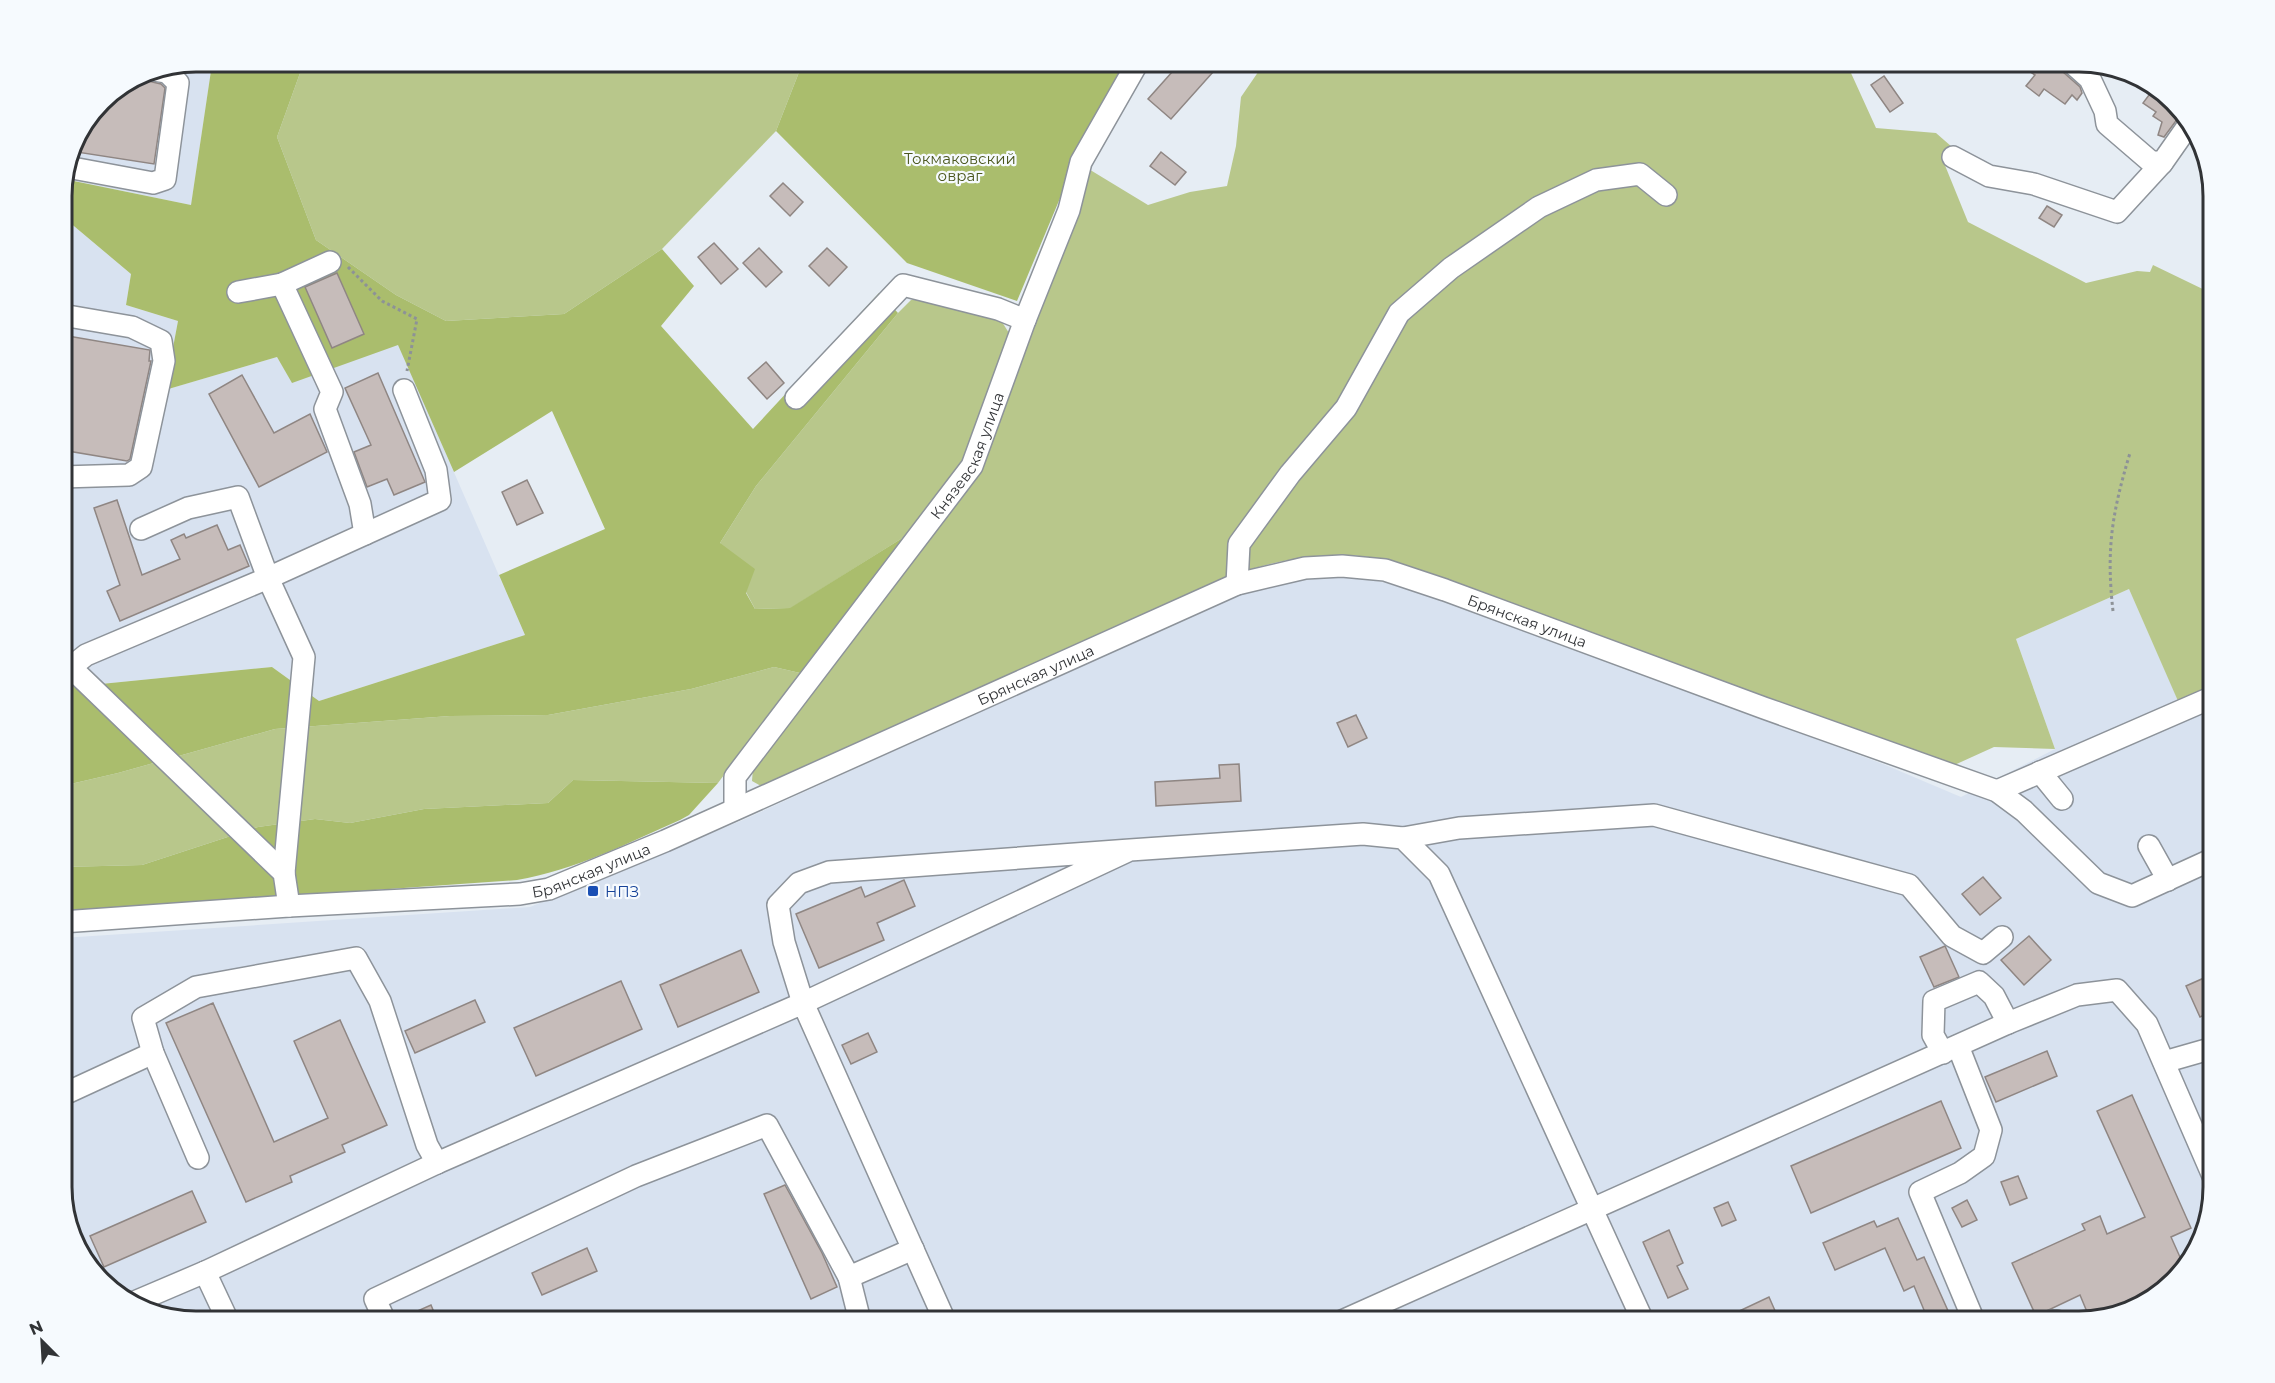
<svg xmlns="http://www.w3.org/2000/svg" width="2275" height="1383" font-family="Montserrat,sans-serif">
	<rect width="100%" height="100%" fill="#e6edf4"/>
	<g fill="#d8e2f0">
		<path d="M196 62 212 64 191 205 64 179 72 144 101 101 145 72Z"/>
		<path d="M62 216 131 274 126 305 178 321 165 390 277 357 292 382 398 344 525 635 319 701 272 667 101 684 62 647Z"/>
		<path d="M1344 576 1382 582 1434 597 1883 764 1961 797 2055 749 2016 639 2129 589 2178 700 2213 688V1187L2195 1255 2146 1304 2079 1321H196L128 1303 80 1255 62 1196V938L530 907 743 820 1238 594 1270 584Z"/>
	</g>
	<g fill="#b8c78b">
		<path d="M304 62H803L776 131 662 249 564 314 446 321 396 295 316 240 277 137Z"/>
		<path d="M1265 62H1770L1772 65 1797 62H1846L1876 128 1936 133 1952 147 1942 158 1968 222 2086 283 2137 271 2150 272 2153 265 2213 294V688L2178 701 2129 589 2016 639 2055 749 1994 747 1950 767 1450 580C1430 574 1410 566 1389 561 1334 547 1275 560 1223 578L761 786 752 781 753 768 980 469 1087 168 1148 205 1190 192 1227 186 1236 146 1241 97Z"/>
		<path d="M926 299 1002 322 1009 333 964 462 904 537 791 608 755 609 720 543 756 486 898 313 911 300Z"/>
		<path d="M774 667 800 673 718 783 573 780 548 803 424 809 350 823 315 819 258 827 142 865 62 867V786L118 773 275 729 450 716 548 715 691 689Z"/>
	</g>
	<g fill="#aabd6d">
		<path d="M196 62H304L277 137 316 240 396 295 446 321 564 314 662 249 694 286 661 326 753 429 879 293 898 313 756 486 720 543 755 569 746 593 755 609 790 608 904 537 800 673 774 667 691 689 548 715 450 716 275 729 118 773 62 786V647L101 684 272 667 319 701 525 635 499 575 605 529 552 411 454 472 398 345 292 383 277 357 165 390 178 321 126 305 131 274 62 216 64 179 191 205 212 64Z"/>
		<path d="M803 62H1126L1076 160 1017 301 907 263 776 131Z"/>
		<path d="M573 780 718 783 689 815 680 820C626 844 575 870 517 880L62 912V867L142 865 258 827 315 819 350 823 424 809 548 803Z"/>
	</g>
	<g fill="#c6bcba" stroke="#8f8683" stroke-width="1.5">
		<path d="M1181 62H1222L1171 119 1148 99Z"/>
		<path d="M2015 62H2059L2062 71 2080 87 2082 93 2077 100 2072 95 2065 104 2044 89 2039 96 2026 86 2035 75Z"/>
		<path d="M1884 76 1903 103 1890 112 1871 85Z"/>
		<path d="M135 78 161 84 165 88 154 164 70 151 72 144 101 101Z"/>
		<path d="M2152 91 2164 100 2165 98 2181 114 2164 137 2158 135 2162 122 2153 116 2156 112 2143 103Z"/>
		<path d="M1161 152 1186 172 1175 185 1150 166Z"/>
		<path d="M783 183 803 202 790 216 770 196Z"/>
		<path d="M2047 206 2062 215 2054 227 2039 218Z"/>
		<path d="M714 243 738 269 721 284 698 257Z"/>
		<path d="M759 248 782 272 766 287 743 263Z"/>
		<path d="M827 248 847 267 829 286 809 266Z"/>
		<path d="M337 273 364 334 332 348 305 287Z"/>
		<path d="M62 335 150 350 149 361H151L130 459 127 461 62 450Z"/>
		<path d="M766 362 784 383 767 399 748 378Z"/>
		<path d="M378 373 425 482 394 495 387 479 367 487 354 452 371 445 345 388Z"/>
		<path d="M242 375 274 433 310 414 327 452 259 487 209 394Z"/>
		<path d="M527 480 543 513 517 525 502 492Z"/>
		<path d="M117 500 142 575 180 559 171 540 184 534 186 538 217 525 228 550 240 545 249 566 120 621 107 591 120 585 94 508Z"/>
		<path d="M1356 715 1367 738 1348 747 1337 723Z"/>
		<path d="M1239 764 1241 801 1156 806 1155 782 1220 778 1219 765Z"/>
		<path d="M1983 877 2001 898 1980 915 1962 894Z"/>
		<path d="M904 880 915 906 877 923 884 940 819 968 796 914 861 887 865 897Z"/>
		<path d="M2029 936 2051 960 2024 985 2001 960Z"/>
		<path d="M1945 946 1959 977 1934 987 1920 957Z"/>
		<path d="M741 950 759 992 678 1027 660 985Z"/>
		<path d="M2213 974V1011L2200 1017 2186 986Z"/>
		<path d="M621 981 642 1029 536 1076 514 1028Z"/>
		<path d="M475 1000 485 1022 415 1053 405 1031Z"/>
		<path d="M213 1003 274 1142 328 1118 294 1041 340 1020 387 1125 342 1145 345 1152 290 1176 292 1182 246 1202 166 1023Z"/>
		<path d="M868 1033 877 1052 851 1064 842 1045Z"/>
		<path d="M2047 1051 2057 1076 1996 1102 1985 1077Z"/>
		<path d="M2132 1095 2191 1228 2171 1237 2184 1266 2146 1304 2090 1319 2080 1295 2036 1316 2012 1263 2085 1230 2082 1224 2100 1216 2107 1234 2145 1217 2097 1111Z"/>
		<path d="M1941 1101 1961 1148 1811 1213 1791 1166Z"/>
		<path d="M2018 1176 2027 1198 2010 1205 2001 1182Z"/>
		<path d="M785 1185 822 1253 837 1287 811 1299 764 1194Z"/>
		<path d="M192 1191 206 1222 104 1267 90 1236Z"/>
		<path d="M1967 1200 1977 1220 1962 1227 1952 1208Z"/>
		<path d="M1728 1202 1736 1220 1722 1226 1714 1208Z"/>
		<path d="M1898 1218 1917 1260 1924 1257 1953 1322H1929L1914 1286 1904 1291 1885 1248 1835 1270 1823 1243 1874 1221 1877 1227Z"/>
		<path d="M1669 1230 1683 1263 1677 1266 1688 1289 1668 1298 1643 1242Z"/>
		<path d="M587 1248 597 1271 542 1295 532 1273Z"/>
		<path d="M1769 1297 1780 1322H1716Z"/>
		<path d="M431 1305 438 1322H398L397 1320Z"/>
	</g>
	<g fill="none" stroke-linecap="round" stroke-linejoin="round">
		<g stroke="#8d939a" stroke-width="24">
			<g id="minor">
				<path d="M2071 62 2090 79 2105 111 2107 124 2150 161 2162 163 2190 123"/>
				<path d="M1953 157 1989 176 2034 184 2117 212 2162 163"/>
				<path d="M67 167 153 183 165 179 178 83 167 72 154 70"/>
				<path d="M282 284 332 392 325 409 360 504 365 534"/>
				<path d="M238 292 282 284 330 262"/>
				<path d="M62 315 132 327 161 341 164 361 141 467 129 475 62 477"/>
				<path d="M796 398 903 285 998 309 1025 320"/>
				<path d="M141 529 188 508 238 497 268 578 304 657 284 873"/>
				<path d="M1237 584 1239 544 1290 474 1346 408 1399 313 1451 268 1539 207 1596 180 1640 174 1666 195"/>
				<path d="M62 659 284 873 289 906"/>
				<path d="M71 667 86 655 268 578 440 500 436 470 404 390"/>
				<path d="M2040 772 2062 799"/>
				<path d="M1997 791 2213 697"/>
				<path id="s1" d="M735 809V777L972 466 1025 320 1069 210 1081 162 1138 62"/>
				<path d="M1403 838 1459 828 1654 815 1909 885 1952 936 1983 953 2002 937"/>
				<path d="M2149 846 2168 880"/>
				<path d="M1130 850 829 872 799 883 778 905 784 942 803 1003 1130 850 1363 834 1403 838 1439 874 1643 1321"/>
				<path id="s2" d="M62 922 289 906 520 894 549 889 665 841 1237 584 1305 568 1342 566 1385 570 1445 590 1764 708 1997 791 2024 811 2098 883 2132 896 2213 859"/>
				<path d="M1958 1046 1991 1130 1984 1156 1960 1173 1920 1192 1974 1321"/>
				<path d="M1943 1053 1933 1035 1934 1001 1979 982 1994 996 2008 1023"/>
				<path d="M2164 1062 2213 1048"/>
				<path d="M62 1095 153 1053"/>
				<path d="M198 1158 153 1053 143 1018 196 987 356 958 380 1001 427 1145 437 1163"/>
				<path d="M205 1272 228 1321"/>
				<path d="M849 1277 860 1321"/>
				<path d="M130 1304 205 1272 437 1163 803 1003 945 1321"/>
				<path d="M385 1321 375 1299 636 1176 767 1125 849 1277 913 1249"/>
				<path d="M1342 1321 2008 1023 2077 995 2117 990 2147 1024 2213 1176"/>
				<path d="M2052 1321H2057"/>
			</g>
		</g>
		<g stroke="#8d9297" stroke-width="3" stroke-dasharray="3 3" stroke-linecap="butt">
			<path d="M348 267 382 301 417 319 407 371"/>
			<path d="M2113 611C2106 549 2112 513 2130 453"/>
		</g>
		<use href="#minor" stroke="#fff" stroke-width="21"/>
	</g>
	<rect fill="#1a4fb4" stroke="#f6fafe" stroke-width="2" x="587" y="885" width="12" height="12" rx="3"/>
	<g text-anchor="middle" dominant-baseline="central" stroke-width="4.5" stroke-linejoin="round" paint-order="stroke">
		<g font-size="15" fill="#4b571e" stroke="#f6fafe">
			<text x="960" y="158">Токмаковский<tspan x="960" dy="17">овраг</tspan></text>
		</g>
		<g font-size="15" fill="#313336" stroke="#f6fafe">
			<text stroke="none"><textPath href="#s1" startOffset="430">Князевская улица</textPath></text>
			<text stroke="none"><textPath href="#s2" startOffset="1542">Брянская улица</textPath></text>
			<text stroke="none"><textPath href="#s2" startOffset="1020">Брянская улица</textPath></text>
			<text stroke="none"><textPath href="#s2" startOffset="534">Брянская улица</textPath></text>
		</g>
		<g font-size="15" fill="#164399" stroke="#f6fafe" text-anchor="start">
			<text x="605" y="891">НПЗ</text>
		</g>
	</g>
	<path d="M0 0H2275V1383H0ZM196 72H2079A124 124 0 0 1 2203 196V1187A124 124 0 0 1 2079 1311H196A124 124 0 0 1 72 1187V196A124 124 0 0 1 196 72Z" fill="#f6fafe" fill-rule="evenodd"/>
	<path fill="none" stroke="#313336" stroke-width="3" d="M196 72H2079A124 124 0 0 1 2203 196V1187A124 124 0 0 1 2079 1311H196A124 124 0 0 1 72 1187V196A124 124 0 0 1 196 72Z"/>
	<g transform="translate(42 1341) rotate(336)" stroke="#f6fafe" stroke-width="4.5" paint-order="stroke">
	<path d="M0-4.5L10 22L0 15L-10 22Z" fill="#313336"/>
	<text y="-9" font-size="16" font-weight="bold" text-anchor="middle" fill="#313336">N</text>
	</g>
</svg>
